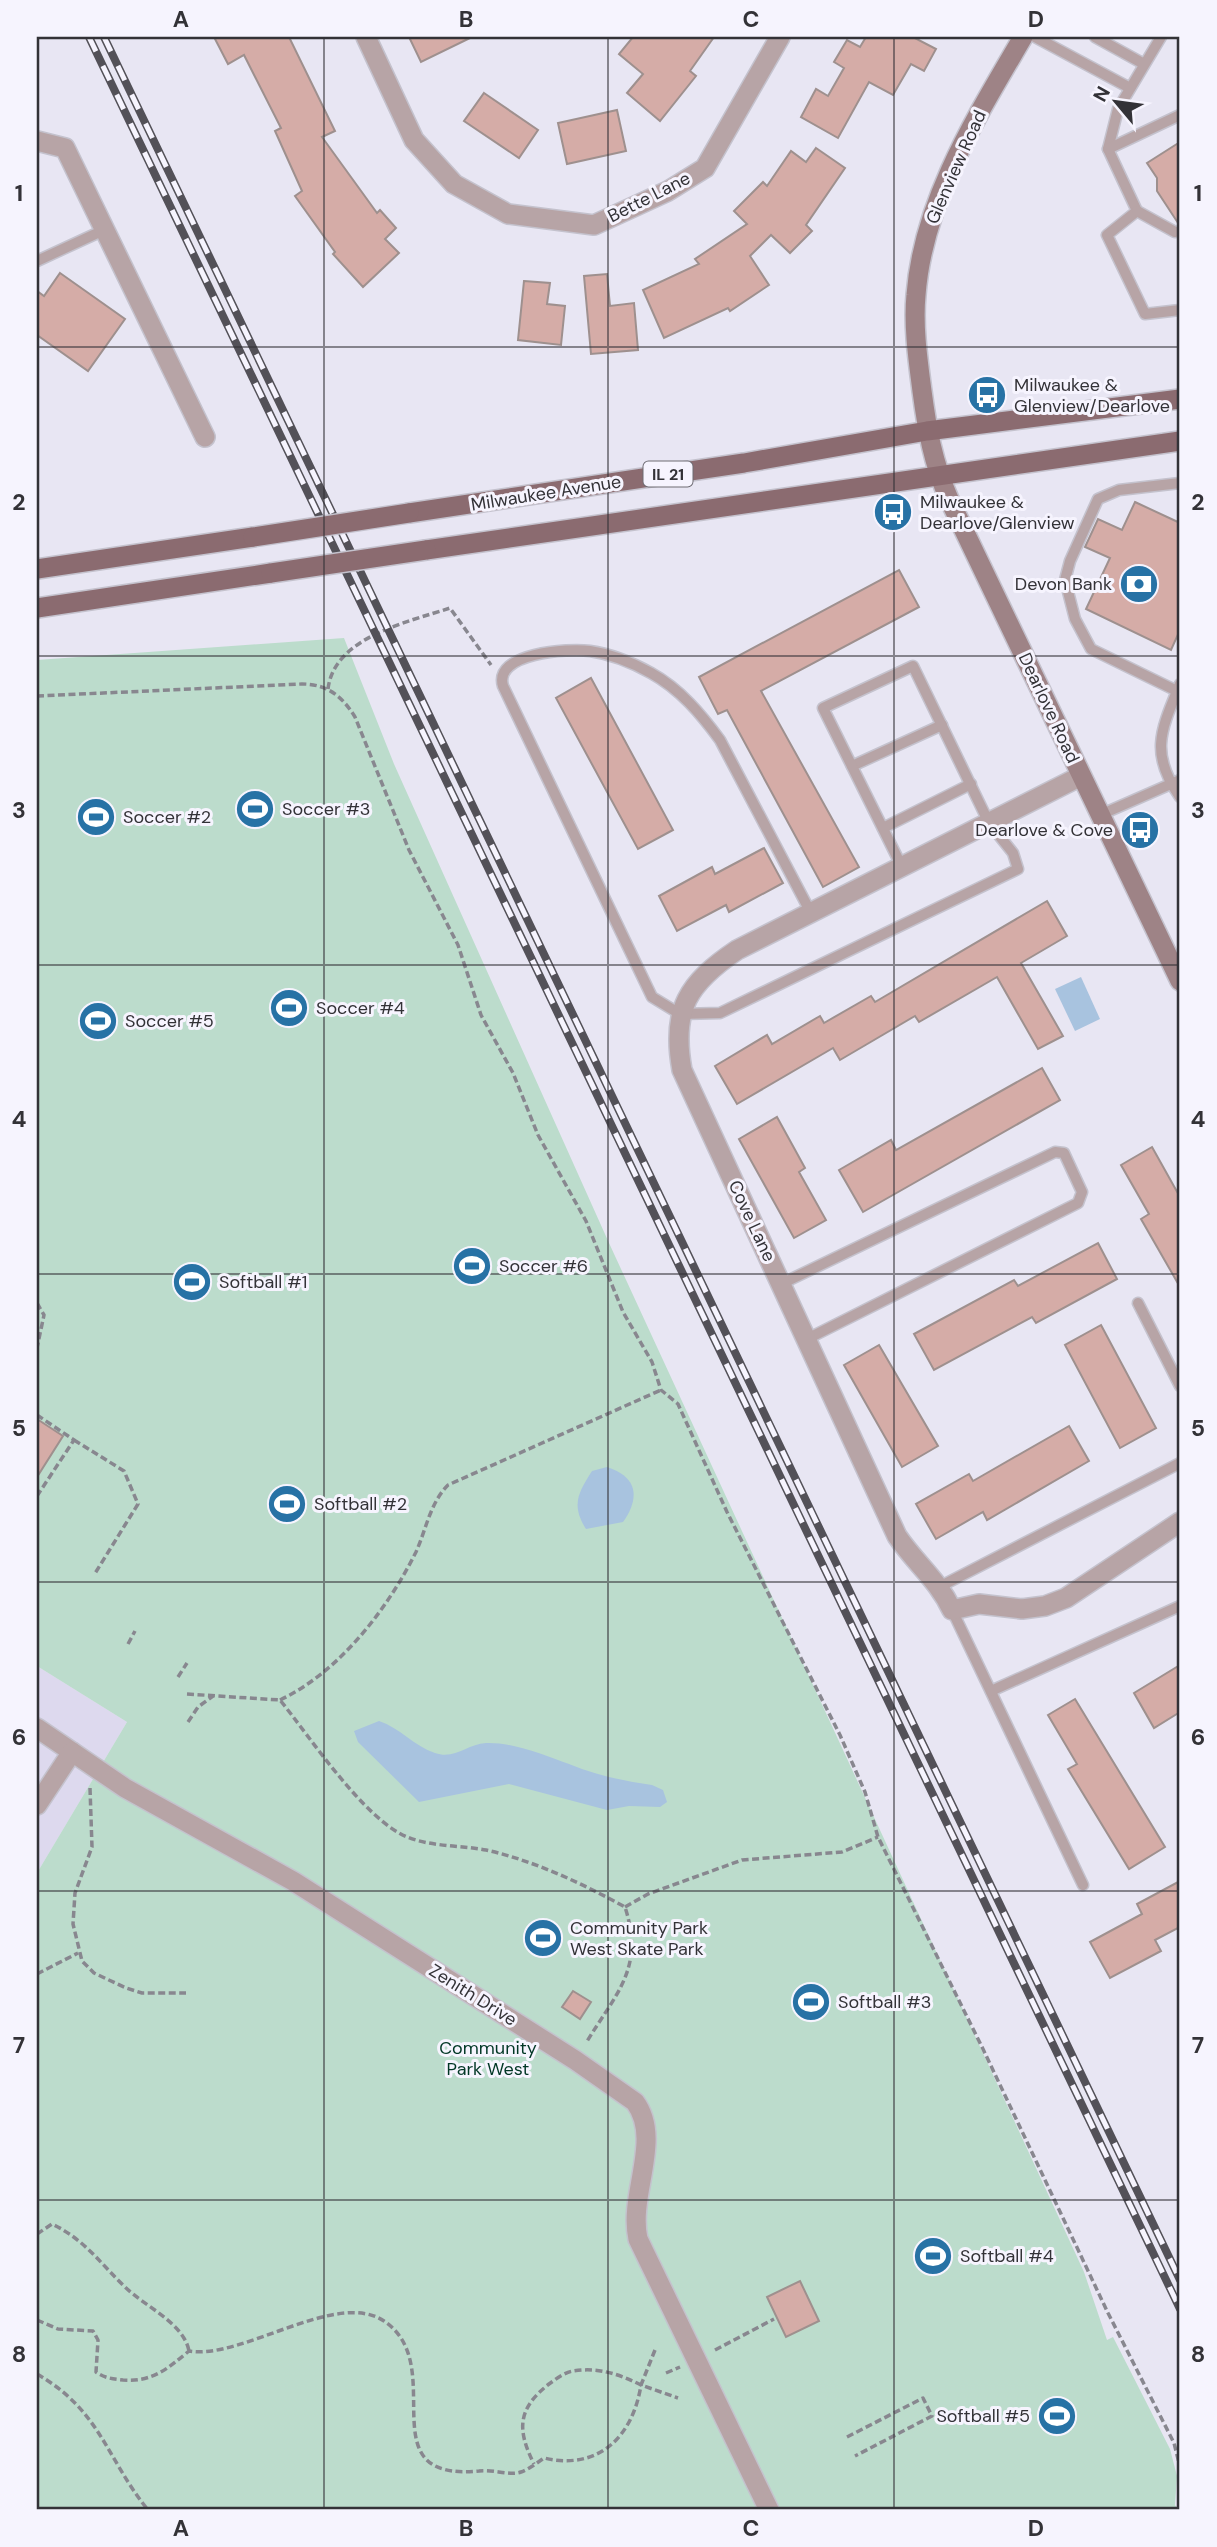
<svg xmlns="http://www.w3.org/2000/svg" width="1217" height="2547" font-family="'DM Sans',sans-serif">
	<rect width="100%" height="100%" fill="#e8e6f3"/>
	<path fill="#ddd9ee" d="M37 1666 127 1722 37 1873Z"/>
	<path fill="#bcdccc" d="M344 638 394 764 609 1243 1084 2272 1107 2340 1113 2337 1170 2449 1177 2476 1175 2505 1178 2510H37V1873L127 1722 37 1666V660Z"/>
	<g fill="#a8c3df">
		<path d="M1081 977 1100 1019 1075 1031 1055 989Z"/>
		<path d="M607 1467C638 1477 640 1498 623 1522L586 1529C571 1505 578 1493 592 1471Z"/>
		<path d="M379 1721C400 1728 414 1746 435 1753 455 1760 467 1744 486 1743 513 1742 544 1755 569 1764 595 1775 624 1781 652 1785L663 1790 667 1802 660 1807 629 1806 607 1810 509 1784 419 1802 358 1742 354 1731Z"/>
	</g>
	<g fill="#d5aca7" stroke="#9e908e" stroke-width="2">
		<path d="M214 37H289L335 131 322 137 377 213 380 210 396 228 385 239 399 253 363 287 333 254 335 252 295 196 302 191 275 131 281 128 244 55 228 64Z"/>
		<path d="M409 37H472L421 62Z"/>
		<path d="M633 37H714L690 71 696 76 660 121 627 93 643 74 619 54Z"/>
		<path d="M866 37H913L936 49 924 71 911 64 893 95 869 82 838 138 801 117 816 89 828 96 844 68 834 62 847 40 860 47Z"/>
		<path d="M484 93 538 130 519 158 464 121Z"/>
		<path d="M617 110 626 151 567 164 558 123Z"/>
		<path d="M1180 142V226L1157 191V178L1147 163Z"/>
		<path d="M816 148 845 168 806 225 812 231 790 253 771 235 750 256 769 285 730 311 728 308 664 338 643 290 699 264 695 259 747 224 734 211 763 182 767 186 791 151 806 162Z"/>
		<path d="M60 273 125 319 88 371 37 335V291L44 296Z"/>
		<path d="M607 274 610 306 634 303 638 350 591 354 584 276Z"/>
		<path d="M524 281 550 283 547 304 565 306 561 345 518 340Z"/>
		<path d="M1135 502 1180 523V630L1171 650 1086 609 1110 558 1085 547 1098 519 1122 530Z"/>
		<path d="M899 570 919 607 761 691 859 867 823 887 727 710 718 714 699 677Z"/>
		<path d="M591 678 673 830 638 849 556 698Z"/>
		<path d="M764 848 783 883 729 912 726 905 677 931 659 896 712 867 715 874Z"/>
		<path d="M1047 901 1067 936 1021 963 1063 1036 1038 1049 997 977 919 1022 915 1016 840 1060 833 1048 737 1104 715 1066 767 1035 772 1044 820 1016 824 1023 871 996 875 1002Z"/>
		<path d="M1042 1068 1060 1100 863 1212 839 1170 891 1140 896 1150Z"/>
		<path d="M777 1117 805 1168 799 1172 826 1220 794 1238 739 1139Z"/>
		<path d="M1152 1147 1180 1197V1287L1141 1219 1149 1214 1121 1165Z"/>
		<path d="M1098 1243 1117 1279 1036 1323 1032 1317 934 1370 914 1334 1014 1280 1018 1286Z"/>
		<path d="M1101 1325 1156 1428 1120 1448 1065 1345Z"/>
		<path d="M879 1345 938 1446 902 1467 844 1365Z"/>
		<path d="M37 1419 63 1436 37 1477Z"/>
		<path d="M1069 1426 1089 1461 987 1520 983 1512 936 1539 916 1504 969 1474 973 1481Z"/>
		<path d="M1180 1665V1712L1154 1728 1134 1693Z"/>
		<path d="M1075 1699 1165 1847 1129 1869 1068 1769 1077 1764 1048 1715Z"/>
		<path d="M1180 1881V1927L1155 1940 1161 1951 1110 1978 1090 1942 1142 1914 1137 1904Z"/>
		<path d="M573 1991 591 2002 580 2019 562 2007Z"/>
		<path d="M800 2281 819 2321 786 2337 767 2297Z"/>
	</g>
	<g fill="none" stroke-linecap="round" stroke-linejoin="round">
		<g stroke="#c4c2cd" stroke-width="13">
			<g id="service">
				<path d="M1035 37 1130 88"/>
				<path d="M1095 37 1144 64"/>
				<path d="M1161 37 1118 109 1108 149 1137 211 1107 235 1145 314 1180 310"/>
				<path d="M1108 149 1180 115"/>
				<path d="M1137 211 1175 232"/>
				<path d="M37 261 104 230"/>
				<path d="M1180 684C1161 730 1149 753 1180 797"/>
				<path d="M1177 691 1091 649 1075 619 1065 580 1070 561 1098 499 1119 490 1180 483"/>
				<path d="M852 766 942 725"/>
				<path d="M1100 815 1180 780"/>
				<path d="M883 828 971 784"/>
				<path d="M811 913 720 740C701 714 680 689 651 673 633 663 611 654 590 651 568 648 493 653 503 686L652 997 680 1014 720 1013 1018 869 1013 853 989 823 913 666 823 708 902 867"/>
				<path d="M781 1284 1055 1152 1064 1153 1082 1192 1078 1203 807 1339"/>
				<path d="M1138 1303 1180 1386"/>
				<path d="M941 1586 1180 1463"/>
				<path d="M952 1610 1083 1885"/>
				<path d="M991 1691 1180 1606"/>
			</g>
		</g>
		<g stroke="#c4c2cd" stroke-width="22">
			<g id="minor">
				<path d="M366 37 414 140 454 184 508 214 594 225 668 191 705 168 780 37"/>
				<path d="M37 141 65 148 205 437"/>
				<path d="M1081 776 737 950C688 983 671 1009 682 1070L897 1536C916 1564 938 1580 952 1610L979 1604 1022 1609 1045 1606 1066 1598 1180 1522"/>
				<path d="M37 1728 125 1788 293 1881 575 2060 635 2102C663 2140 628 2194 638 2239L769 2510"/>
				<path d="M37 1805 72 1752"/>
			</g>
		</g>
		<g stroke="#c4c2cd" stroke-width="22">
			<path id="secondary" d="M1023 37C977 116 923 201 916 295 913 326 918 360 922 391 927 429 933 463 949 499L1180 981"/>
		</g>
		<g stroke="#c4c2cd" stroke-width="22">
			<g id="primary">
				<path d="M409 513 744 463 927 431 1180 399"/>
				<path d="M426 550C678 512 929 475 1180 441"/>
				<path d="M37 569 253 537"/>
				<path d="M37 608 271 573"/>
			</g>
		</g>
		<g stroke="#88878f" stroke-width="3.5" stroke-dasharray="7 3.5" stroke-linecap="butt">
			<path d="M328 689C334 637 408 622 450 608L491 665"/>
			<path d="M37 696 302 684C327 684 342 696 355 717L409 850 458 945 481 1015 513 1073 538 1135 586 1221 623 1312 652 1362 661 1390 678 1404 727 1512 840 1735 865 1792 878 1837 983 2049 1108 2313 1174 2443 1180 2467"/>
			<path d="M37 1303 44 1315 37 1348"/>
			<path d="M37 1415 74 1440 37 1496"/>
			<path d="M74 1440 124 1471 138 1504 94 1575"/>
			<path d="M128 1644 135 1631"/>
			<path d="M178 1677 187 1663"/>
			<path d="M187 1694 280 1700C310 1737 364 1819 407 1837 432 1847 460 1845 486 1850 535 1861 581 1883 625 1907 645 1969 616 1993 586 2043"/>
			<path d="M280 1700C339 1672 387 1610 416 1552 426 1530 430 1503 448 1485L661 1390"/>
			<path d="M188 1722 198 1707 213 1696"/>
			<path d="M90 1788 92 1847 75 1893 73 1924 82 1961 94 1973 126 1988 142 1993H186"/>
			<path d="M625 1907 648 1894 742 1860 842 1852 878 1837"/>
			<path d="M37 1974 78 1953"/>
			<path d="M37 2234 52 2224C84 2239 100 2263 125 2287 144 2306 184 2323 189 2351"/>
			<path d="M37 2320 58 2329 93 2331 98 2340 96 2372C104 2378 113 2379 123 2380 153 2382 167 2369 189 2351 243 2360 336 2289 384 2321 451 2366 365 2482 479 2471 492 2469 510 2476 521 2472 529 2469 537 2463 544 2458 599 2471 633 2436 641 2385 619 2374 598 2367 573 2371 565 2372 556 2379 549 2384 517 2409 517 2430 534 2464"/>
			<path d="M655 2350 641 2385 678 2398"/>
			<path d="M715 2350 774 2319"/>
			<path d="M666 2373 680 2367"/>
			<path d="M37 2374C101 2411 106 2458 148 2510"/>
			<path d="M847 2437 923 2398 932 2416 855 2456"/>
			<path d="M1180 2510V2504"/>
		</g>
		<use href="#service" stroke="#b7a4a6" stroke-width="10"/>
		<use href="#minor" stroke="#b7a4a6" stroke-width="19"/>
		<use href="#secondary" stroke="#9e8386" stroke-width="19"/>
		<use href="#primary" stroke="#8b6b70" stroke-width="19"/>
		<g stroke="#535158" stroke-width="8">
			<g id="rail">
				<path d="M89 37 1180 2309"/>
				<path d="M104 37 1180 2280"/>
			</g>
		</g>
		<use href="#rail" stroke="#f6f4fe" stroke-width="5" stroke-dasharray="16" stroke-linecap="butt"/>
		<g stroke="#c4c2cd" stroke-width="22" stroke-linecap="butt">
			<g id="primary-bridge">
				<path d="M253 537 409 513"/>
				<path d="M271 573 426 550"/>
			</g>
		</g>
		<use href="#primary-bridge" stroke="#8b6b70" stroke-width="19"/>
	</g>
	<path fill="none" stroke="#333237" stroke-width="2" stroke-opacity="0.55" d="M324 37V2510M608 37V2510M894 37V2510M37 347H1180M37 656H1180M37 965H1180M37 1274H1180M37 1582H1180M37 1891H1180M37 2200H1180"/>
	<defs>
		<g id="bus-disc" transform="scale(2.0125)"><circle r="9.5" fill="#2772a5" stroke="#f6f4fe"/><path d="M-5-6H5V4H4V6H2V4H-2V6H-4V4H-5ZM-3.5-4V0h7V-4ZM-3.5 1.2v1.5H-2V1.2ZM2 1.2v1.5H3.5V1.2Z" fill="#fff"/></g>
		<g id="bank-disc" transform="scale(2.0125)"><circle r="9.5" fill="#2772a5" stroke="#f6f4fe"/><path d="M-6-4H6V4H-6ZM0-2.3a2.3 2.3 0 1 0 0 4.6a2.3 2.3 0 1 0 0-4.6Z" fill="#fff"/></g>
		<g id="stadium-disc" transform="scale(2.0125)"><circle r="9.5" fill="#2772a5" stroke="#f6f4fe"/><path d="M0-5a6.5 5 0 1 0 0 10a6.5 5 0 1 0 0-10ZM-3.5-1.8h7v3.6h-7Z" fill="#fff"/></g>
	</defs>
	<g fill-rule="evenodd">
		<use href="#bus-disc" x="987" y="395"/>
		<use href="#bus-disc" x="893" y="512"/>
		<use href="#bank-disc" x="1139" y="584"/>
		<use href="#stadium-disc" x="255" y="809"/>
		<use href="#stadium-disc" x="96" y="817"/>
		<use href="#bus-disc" x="1140" y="830"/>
		<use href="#stadium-disc" x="289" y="1008"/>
		<use href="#stadium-disc" x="98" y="1021"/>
		<use href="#stadium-disc" x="472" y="1266"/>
		<use href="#stadium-disc" x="192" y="1282"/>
		<use href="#stadium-disc" x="287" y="1504"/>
		<use href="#stadium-disc" x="543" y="1938"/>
		<use href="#stadium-disc" x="811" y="2002"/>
		<use href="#stadium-disc" x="933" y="2256"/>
		<use href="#stadium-disc" x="1057" y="2416"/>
	</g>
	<g text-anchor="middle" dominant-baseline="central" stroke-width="6" stroke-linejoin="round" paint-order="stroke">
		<rect fill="#f6f4fe" stroke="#6e6c73" stroke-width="2" x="643.5" y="461.5" width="49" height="25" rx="5"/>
		<g font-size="16" font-weight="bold" fill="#333237">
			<text x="668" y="474">IL 21</text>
		</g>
		<g font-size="18" fill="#333237" stroke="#f6f4fe">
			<text transform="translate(956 167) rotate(-66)">Glenview Road</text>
			<text transform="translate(649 197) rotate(-27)">Bette Lane</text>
			<text transform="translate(546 493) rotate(-9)">Milwaukee Avenue</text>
			<text transform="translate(1049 708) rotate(65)">Dearlove Road</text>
			<text transform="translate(752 1221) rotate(65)">Cove Lane</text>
			<text transform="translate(473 1995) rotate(32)">Zenith Drive</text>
		</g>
		<g font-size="18" fill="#333237" stroke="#f6f4fe" text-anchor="start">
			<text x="1014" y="385">Milwaukee &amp;<tspan x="1014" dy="21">Glenview/Dearlove</tspan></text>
			<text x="920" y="502">Milwaukee &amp;<tspan x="920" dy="21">Dearlove/Glenview</tspan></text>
			<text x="1112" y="584" text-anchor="end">Devon Bank</text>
			<text x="282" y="809">Soccer #3</text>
			<text x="123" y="817">Soccer #2</text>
			<text x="1113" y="830" text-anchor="end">Dearlove &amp; Cove</text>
			<text x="316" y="1008">Soccer #4</text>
			<text x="125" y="1021">Soccer #5</text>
			<text x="499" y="1266">Soccer #6</text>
			<text x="219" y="1282">Softball #1</text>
			<text x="314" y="1504">Softball #2</text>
			<text x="570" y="1928">Community Park<tspan x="570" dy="21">West Skate Park</tspan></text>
			<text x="838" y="2002">Softball #3</text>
			<text x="960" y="2256">Softball #4</text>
			<text x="1030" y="2416" text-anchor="end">Softball #5</text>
		</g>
		<g font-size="18" fill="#013725" stroke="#f6f4fe">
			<text x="488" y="2048">Community<tspan x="488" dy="21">Park West</tspan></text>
		</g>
	</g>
	<rect width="1217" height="2547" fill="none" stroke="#f6f4fe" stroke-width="77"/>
	<g transform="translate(1116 102) rotate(299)" stroke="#f6f4fe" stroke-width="5" paint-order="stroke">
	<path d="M0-5L12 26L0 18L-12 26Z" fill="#333237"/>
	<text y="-10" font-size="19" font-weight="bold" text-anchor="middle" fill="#333237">N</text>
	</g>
	<rect x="38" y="38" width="1140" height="2470" fill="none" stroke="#333237" stroke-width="2.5"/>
	<g font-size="23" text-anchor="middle" font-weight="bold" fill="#333237">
		<text x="181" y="27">A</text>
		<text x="466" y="27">B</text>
		<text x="751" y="27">C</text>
		<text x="1036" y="27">D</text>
		<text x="19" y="201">1</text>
		<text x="1198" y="201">1</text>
		<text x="19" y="510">2</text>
		<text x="1198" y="510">2</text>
		<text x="19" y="818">3</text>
		<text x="1198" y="818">3</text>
		<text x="19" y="1127">4</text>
		<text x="1198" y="1127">4</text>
		<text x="19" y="1436">5</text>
		<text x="1198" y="1436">5</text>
		<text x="19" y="1745">6</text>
		<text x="1198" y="1745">6</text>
		<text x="19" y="2053">7</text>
		<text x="1198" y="2053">7</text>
		<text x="19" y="2362">8</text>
		<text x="1198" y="2362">8</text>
		<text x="181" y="2536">A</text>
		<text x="466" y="2536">B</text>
		<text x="751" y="2536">C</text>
		<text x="1036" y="2536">D</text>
	</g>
</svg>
